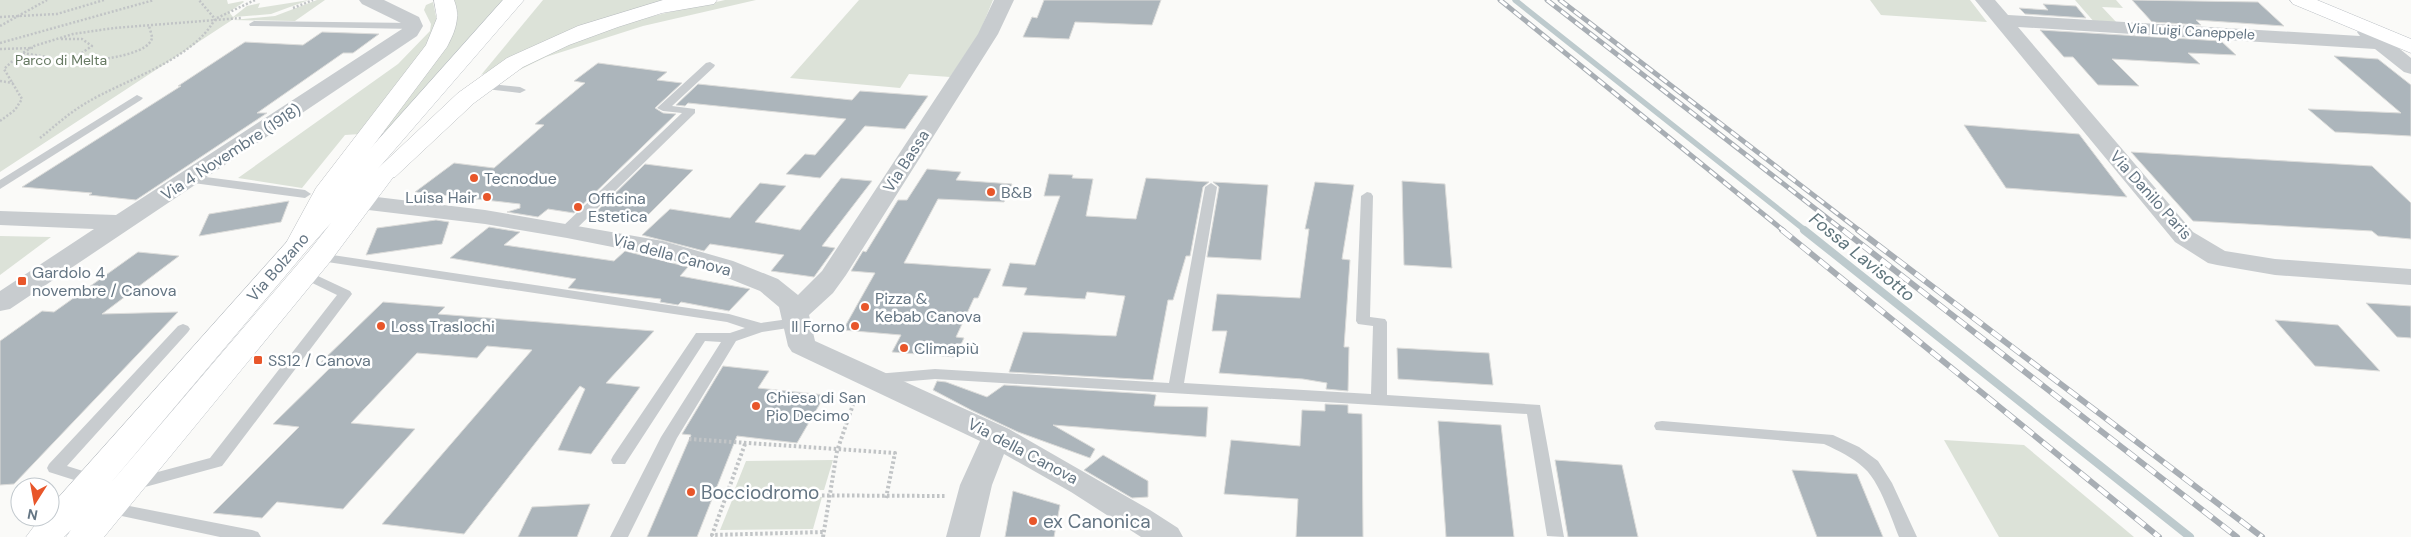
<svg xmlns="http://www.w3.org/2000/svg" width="2411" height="537" font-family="'DM Sans',sans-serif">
	<rect width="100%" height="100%" fill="#fafaf8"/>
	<g fill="#dce2d8">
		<path d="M0 0H227L228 4 243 1 244 2 229 12 233 17 247 6 260 3 258 8 309 0 271 14 234 17 233 20 275 16 317 0H325L295 21 232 20 0 172Z"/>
		<path d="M454 0H503L386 132H382L451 37 458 15Z"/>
		<path d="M543 0H672L481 75Z"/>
		<path d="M725 0H756L643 26 546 57 505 77C564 31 654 16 725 0Z"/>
		<path d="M859 0H993L979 34 950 77 909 74 900 88 790 78Z"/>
		<path d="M1870 0H1970L1987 22 1881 15Z"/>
		<path d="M2075 0H2116L2123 8 2102 7 2118 24 2095 23Z"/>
		<path d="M433 2 437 21 429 42 360 134 345 135 302 188 238 178 398 64 430 31 431 24 424 10 426 5Z"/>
		<path d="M0 236 51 237 0 275Z"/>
		<path d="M1944 440 2024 445 2134 537H1999Z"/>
		<path d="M833 460 824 490 734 491 746 461Z"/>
		<path d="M822 497 813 529 720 530 733 498Z"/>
	</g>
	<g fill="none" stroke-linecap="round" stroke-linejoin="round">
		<path stroke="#bdcacd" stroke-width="5.5" d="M1515 0 1806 231"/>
		<path stroke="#bdcacd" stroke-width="8" d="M1804 230 2190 537"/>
	</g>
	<g fill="#acb5bb" stroke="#dcdcda">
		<path d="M1044 0H1161L1152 25 1075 22 1069 39 1023 37 1032 17 1037 18Z"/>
		<path d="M2132 0 2258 2 2284 26 2196 20 2201 25 2152 22Z"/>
		<path d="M2043 4 2076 6 2086 18 2025 14 2019 8 2048 10Z"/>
		<path d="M2040 30 2221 41 2236 55 2188 53 2200 64 2112 59 2139 86 2098 85 2073 57H2064Z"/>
		<path d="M322 32 379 34 353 53H343L257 113H267L136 200 89 195 92 193 22 187 181 86H178L245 42 303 45Z"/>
		<path d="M2334 56 2378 59 2411 85V136L2335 132 2308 109 2401 113Z"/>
		<path d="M598 63 667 72 657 80 682 83 655 108 663 113 676 114 574 213 548 209 538 217 507 212 520 208V204L415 192 454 163 494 168 544 125 535 124 585 83 574 81Z"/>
		<path d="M698 84 852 100 860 91 928 96 905 129 865 126 820 178 786 174 805 154 815 155 846 119 688 103 685 106 676 105Z"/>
		<path d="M1964 125 2079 134 2127 197 2006 188Z"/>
		<path d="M2131 152 2372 166 2411 203V239L2378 236 2372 231 2193 221Z"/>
		<path d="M645 164 693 170 644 219 595 213Z"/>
		<path d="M927 169 961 172 956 180 1012 184 1004 202 938 199 904 263 991 269 978 298H974L956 337 964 338 955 357 892 352 901 335 843 330 875 273 851 271 863 251 866 252 898 200H907Z"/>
		<path d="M1049 174 1073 175 1072 178 1093 179 1086 216 1136 219 1146 178 1209 182 1203 187 1190 256H1186L1173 300H1168L1153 380 1009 372 1023 332 1116 336 1125 296 1087 292 1085 299 1024 295 1027 288 1002 286 1010 263 1035 265 1060 196H1044Z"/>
		<path d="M841 178 872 181 822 246 835 248 814 277 771 271 784 255 710 244 704 251 642 235 670 209 730 218 760 183 786 186 755 222 800 230Z"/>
		<path d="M1402 181 1445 184 1452 268 1404 265Z"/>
		<path d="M1213 182 1268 185 1261 260 1207 257 1219 187Z"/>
		<path d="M1315 182 1354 185 1342 259 1350 260 1344 347H1349L1348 391 1326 389 1327 383 1303 379 1219 373 1227 331H1212L1217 294 1300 298 1309 229H1305Z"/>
		<path d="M289 201 281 222 199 236 209 214Z"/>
		<path d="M436 220 449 222 442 244 366 255 377 228Z"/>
		<path d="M489 227 520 232 504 245 614 261 625 251 688 267 680 276 750 289 729 311 681 302 678 305 660 302 661 299 568 288 576 279 450 258Z"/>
		<path d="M138 252 179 256 102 314 178 312 14 484 0 485V341L42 311 54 312Z"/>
		<path d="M383 302 445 307 438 314 654 331 606 383 640 387 591 454 558 450 585 389 580 386 464 534 382 524 532 350 487 346 477 358 417 353 351 423 415 429 343 509 277 502 262 518 213 513 299 427 273 424 331 367 317 366Z"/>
		<path d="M2366 303 2411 306V338L2397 337Z"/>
		<path d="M2275 320 2338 325 2380 371 2315 366Z"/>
		<path d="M1397 348 1489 353 1493 385 1398 379Z"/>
		<path d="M723 366 769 371 758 388 825 395 797 443 737 436 697 537H647L691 435 682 434Z"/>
		<path d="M937 381 946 382 987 397 1004 385 1150 394 1156 395 1154 406 1208 407 1206 437 1053 425 1095 449 1090 458 1018 432 971 410 933 390Z"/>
		<path d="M1325 404 1348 405V413L1362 414 1363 537H1296L1298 499 1224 494 1231 440 1300 446 1302 410 1325 411Z"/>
		<path d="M1438 421 1501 425 1514 537H1446Z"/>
		<path d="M1103 455 1148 481V497L1132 498 1084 470Z"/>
		<path d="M1555 460 1622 465 1638 537H1568Z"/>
		<path d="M1792 470 1857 474 1883 537H1817Z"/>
		<path d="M1013 491 1060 505 1054 537H1005Z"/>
		<path d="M590 504 577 537H518L532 507Z"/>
	</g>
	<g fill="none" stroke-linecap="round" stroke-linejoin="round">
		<g stroke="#babfc4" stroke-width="1">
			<g id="secondary">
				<path d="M503 0H524L377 170 391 171 394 176 329 263 104 537H66L71 530 64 537H26L41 517H50V507ZM331 223 309 251 109 485 308 249Z"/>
				<path d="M2290 0H2317L2411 39V53L2293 4Z"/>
			</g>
		</g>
		<g stroke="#babec1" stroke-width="1">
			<g id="highway">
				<path d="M434 0H454C461 17 455 32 447 47L337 194 308 249 299 251 290 249 286 243 316 188 426 45 437 18Z"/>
				<path d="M663 0H717L714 4 662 13 618 27 569 45 523 67 474 103 395 177 386 179 377 177 374 172 458 93 507 58 578 26Z"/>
			</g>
		</g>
		<g stroke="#c1c4c6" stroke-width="2.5" stroke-dasharray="2 2" stroke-linecap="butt">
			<path d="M293 8 313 0"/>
			<path d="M0 17 57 14 104 0"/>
			<path d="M217 18 255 0"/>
			<path d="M0 26 47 0"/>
			<path d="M61 39H82L92 46 73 59"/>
			<path d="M0 43 154 0"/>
			<path d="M0 49 33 48"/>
			<path d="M23 53 47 57"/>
			<path d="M104 59C116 57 149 52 152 38 152 35 150 30 149 26"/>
			<path d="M0 81 13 83"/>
			<path d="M0 121 15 110 22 99 4 69 18 56 34 46 73 34 114 28 241 18"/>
			<path d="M40 138C55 126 69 113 86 103 124 80 193 60 215 19L199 0"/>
		</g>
		<g stroke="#c1c4c6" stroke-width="4" stroke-dasharray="2.5 2.5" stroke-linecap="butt">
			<path d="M689 439 895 453 886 498"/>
			<path d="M745 444 712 535 824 532"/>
			<path d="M727 495 946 496"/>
			<path d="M823 537 837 451 856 396"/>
		</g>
		<g fill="#c8cccf" fill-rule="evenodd">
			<path d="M254 21 413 23 418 26 413 29 250 26 249 24Z"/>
			<path d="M710 62 715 65 714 67 672 106 695 109V113L572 233H562L560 230 562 227 682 113 663 111 657 108 706 63Z"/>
			<path d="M481 83 520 87 526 90 520 93 477 88 475 86Z"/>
			<path d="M137 95 143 98 141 100 0 189V180Z"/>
			<path d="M190 175 305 190 311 194 305 198 186 182 184 179 186 176Z"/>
			<path d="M1211 183 1217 187 1184 383 1371 394 1373 326 1358 324 1356 321 1361 196 1367 192 1371 193 1373 196 1370 317 1385 319 1387 322V395L1540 405 1564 537 1547 536 1527 414 935 379 876 384 871 383 868 379 871 375 876 374 935 369 1169 383 1205 187Z"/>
			<path d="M319 253 729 314 761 323 796 318 803 323 801 326 762 332 736 341 677 438 628 537H610L661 437 721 342 705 341 625 464H613L611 460 613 456 696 333H730L745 328 727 322 314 260 312 257 314 254Z"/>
			<path d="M305 270 350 291 352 294 222 466 134 490 128 488 126 484 128 480 210 458 337 295 300 277 298 274 300 271Z"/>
			<path d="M183 324 188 326 190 329 188 332 67 466 99 476 101 480 99 484 93 486 49 472 47 468 49 464 178 326Z"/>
			<path d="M1662 421 1833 435 1859 447 1878 461 1892 483 1917 537H1899C1891 518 1880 482 1864 468 1852 457 1839 451 1824 444L1656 430 1654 426 1656 422Z"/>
			<path d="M109 502 252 530 258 532 261 537H220L103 512 100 508 103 504Z"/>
		</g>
		<g fill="#c8cccf" fill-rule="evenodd">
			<path d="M359 0H384L419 17 423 26 417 36 10 309 0 311V291L94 229 0 225V211L116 215 402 29 403 24 362 4Z"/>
			<path d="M994 0H1014L998 34 846 275 833 293 809 315 815 341 1009 429 1150 510 1178 528 1183 537H1141L1071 492 1004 454 992 485 980 537H946L960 485 980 441 792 352 788 346 779 307 760 291 715 273 658 256 567 238 485 224 360 209 351 207 348 202 351 197 360 195 485 210 663 241 733 261 778 279 798 295 822 271 978 34Z"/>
			<path d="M1975 0H1995L2008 15 2360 36 2357 32 2360 28H2374L2411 58V74L2404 72 2375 49 2018 27 2193 232 2225 251 2275 259 2411 269V285L2275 275 2217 265 2208 263 2175 242Z"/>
		</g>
		<use href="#secondary" fill="#fff" fill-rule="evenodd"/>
		<use href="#highway" fill="#fff" fill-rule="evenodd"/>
		<g stroke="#a8aeb4" stroke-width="5">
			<g id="rail-far1">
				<path d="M1500 0 1784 231"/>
				<path d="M1547 0 1844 231"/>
				<path d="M1560 0 1860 231"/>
			</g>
		</g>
		<g stroke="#a8aeb4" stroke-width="6">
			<g id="rail">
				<path d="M1782 230 2159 537"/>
				<path d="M1843 230 2237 537"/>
				<path d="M1858 230 2262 537"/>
			</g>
		</g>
		<use href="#rail-far1" stroke="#fff" stroke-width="3" stroke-dasharray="9" stroke-linecap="butt"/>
		<use href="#rail" stroke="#fff" stroke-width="4.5" stroke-dasharray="12" stroke-linecap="butt"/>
	</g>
	<g fill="#e8562a" stroke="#fff" stroke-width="2">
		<circle cx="474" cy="178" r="5"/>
		<circle cx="991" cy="192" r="5"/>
		<circle cx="487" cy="197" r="5"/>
		<circle cx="578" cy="207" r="5"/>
		<rect x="17" y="276" width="10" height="10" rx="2.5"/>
		<circle cx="865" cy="307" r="5"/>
		<circle cx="381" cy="326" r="5"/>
		<circle cx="855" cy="326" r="5"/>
		<circle cx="904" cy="348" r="5"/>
		<rect x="253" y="355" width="10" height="10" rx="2.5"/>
		<circle cx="756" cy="406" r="5"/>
		<circle cx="691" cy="492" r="5"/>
		<circle cx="1033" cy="521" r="5"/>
	</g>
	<g text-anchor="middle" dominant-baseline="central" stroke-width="5" stroke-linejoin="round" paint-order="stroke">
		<g font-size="14" fill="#647583" stroke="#fff">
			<text transform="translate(2191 31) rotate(3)">Via Luigi Caneppele</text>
		</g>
		<g font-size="14" fill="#677a63" stroke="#fff">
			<text x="61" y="60">Parco di Melta</text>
		</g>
		<g font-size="16" fill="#647583" stroke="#fff">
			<text transform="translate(231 152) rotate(-33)">Via 4 Novembre (1918)</text>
			<text transform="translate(906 161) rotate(-57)">Via Bassa</text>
			<text transform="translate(2151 195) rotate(48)">Via Danilo Paris</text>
			<text transform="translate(672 255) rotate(15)">Via della Canova</text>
			<text transform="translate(278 267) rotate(-49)">Via Bolzano</text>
			<text transform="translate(1023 451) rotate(28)">Via della Canova</text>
		</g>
		<g font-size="16" fill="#647583" stroke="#fff" text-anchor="start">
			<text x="484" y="178">Tecnodue</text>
			<text x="1001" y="192">B&amp;B</text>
			<text x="477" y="197" text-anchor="end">Luisa Hair</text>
			<text x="588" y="198">Officina<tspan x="588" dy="18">Estetica</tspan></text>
			<text x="32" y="272">Gardolo 4<tspan x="32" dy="18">novembre / Canova</tspan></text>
			<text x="875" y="298">Pizza &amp;<tspan x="875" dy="18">Kebab Canova</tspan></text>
			<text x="391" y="326">Loss Traslochi</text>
			<text x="845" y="326" text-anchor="end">Il Forno</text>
			<text x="914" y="348">Climapiù</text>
			<text x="268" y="360">SS12 / Canova</text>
			<text x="766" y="397">Chiesa di San<tspan x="766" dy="18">Pio Decimo</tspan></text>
		</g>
		<g font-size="18" font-style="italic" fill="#5f757c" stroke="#fff">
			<text transform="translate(1862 257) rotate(39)">Fossa Lavisotto</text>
		</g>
		<g font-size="19" fill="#647583" stroke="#fff" text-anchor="start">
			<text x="701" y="492">Bocciodromo</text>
			<text x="1043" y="521">ex Canonica</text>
		</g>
	</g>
	<g transform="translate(35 502) rotate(191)"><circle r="24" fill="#ffffff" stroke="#c1c8cd"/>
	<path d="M0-4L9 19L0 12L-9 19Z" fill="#e8562a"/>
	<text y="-8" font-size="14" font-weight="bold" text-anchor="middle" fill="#647583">N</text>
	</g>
</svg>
